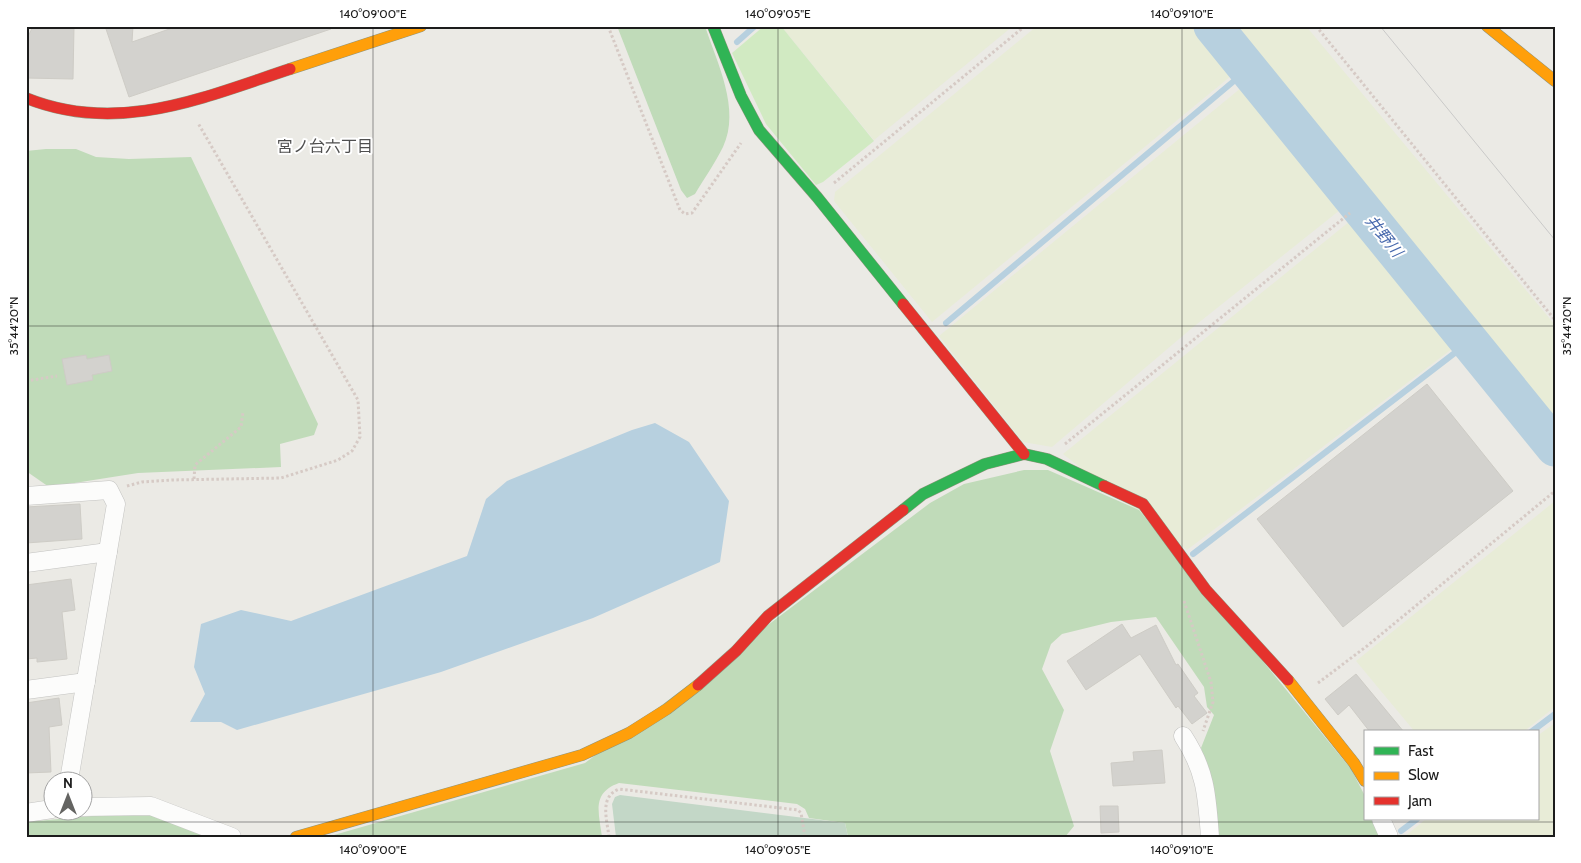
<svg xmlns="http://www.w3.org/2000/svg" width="1581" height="863" font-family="Cabin,'Noto Sans JP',sans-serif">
	<rect width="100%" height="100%" fill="#ebeae5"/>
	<g fill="#e8ecd7">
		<path d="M781 26H1013L874 140Z"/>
		<path d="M1037 26H1201L1237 71 932 322 834 201 835 192Z"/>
		<path d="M1226 26H1306L1555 325V429L1371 207Z"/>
		<path d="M1247 83 1345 206 1192 328 1052 447 1023 442 939 336Z"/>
		<path d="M1355 217 1461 342 1187 550 1063 454Z"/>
		<path d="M1555 501V707L1523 732H1415L1356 661Z"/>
		<path d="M1555 723V837H1404L1426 819H1537V736Z"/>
	</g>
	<path fill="#d1eac2" d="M764 26H781L874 141 823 182 816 185 766 124 732 53Z"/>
	<g fill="#c0dbb9">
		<path d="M617 26H705C717 63 741 109 723 147 715 163 704 179 695 194L687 198 681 190Z"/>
		<path d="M46 149H76L96 157 129 159 191 157 318 424 314 435 280 444 281 467 138 473 49 487 26 471V151Z"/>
		<path d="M1024 470H1048L1139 510 1351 769 1365 796V819H1373L1381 837H1217L1210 776 1201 748 1214 715 1207 707 1204 687 1156 617 1111 622 1062 634 1051 644 1042 669 1064 710 1050 751 1074 826 1065 837H848L845 823 809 818 805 809 797 804 619 783C591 793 599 813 602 837H327L585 763 930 503 964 484Z"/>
		<path d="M125 813 147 814 207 837H26V822Z"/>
	</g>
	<path fill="#c3d7c7" d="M620 795 845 823 848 837H616L612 804 615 797Z"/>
	<path fill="#b7d0df" d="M655 423 689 442 729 501 720 562 593 618 441 672 237 730 221 722H190L205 694 194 667 201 624 241 610 291 621 467 556 486 499 507 481 632 430Z"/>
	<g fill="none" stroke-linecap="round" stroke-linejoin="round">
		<g stroke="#b7d0df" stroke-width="6">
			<path d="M737 42 755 26"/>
			<path d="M946 323 1247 70"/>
			<path d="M1193 554 1469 342"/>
			<path d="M1531 732 1555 714"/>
			<path d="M1401 831 1417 819"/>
		</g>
		<path stroke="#b7d0df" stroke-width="39" d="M1213 26 1555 447"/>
	</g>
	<g fill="#d3d2ce" stroke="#ceccc6">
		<path d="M33 26H74L73 79 26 78V41Z"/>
		<path d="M105 26H133L132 42 178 26H331V29L129 97Z"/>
		<path d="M86 355 87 359 109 355 112 371 92 375 93 380 67 385 62 359Z"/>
		<path d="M1427 384 1513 491 1343 627 1257 519Z"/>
		<path d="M80 504 82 539 26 543V507Z"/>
		<path d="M71 579 75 610 62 612 67 659 37 662V658L26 659V585Z"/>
		<path d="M1122 624 1131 638 1156 625 1176 665 1178 664 1198 693 1194 696 1207 713 1192 724 1178 706 1176 708 1140 654 1086 690 1067 661Z"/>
		<path d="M1356 674 1404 732H1370L1349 705 1338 715 1325 699Z"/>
		<path d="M59 698 62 725 49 727 51 772 26 773V703Z"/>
		<path d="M1162 750 1165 783 1113 786 1111 763 1134 761 1133 752Z"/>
		<path d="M1100 806H1118L1119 832 1101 833Z"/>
	</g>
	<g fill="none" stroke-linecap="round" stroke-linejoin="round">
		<g stroke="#c3c3c1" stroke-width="19">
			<g id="street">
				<path d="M26 496 109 490 116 504 69 780"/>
				<path d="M26 563 108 552"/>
				<path d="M26 690 86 682"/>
				<path d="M1183 736C1206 771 1207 796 1210 837"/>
				<path d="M82 807 151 806 232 837"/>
				<path d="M26 813 52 809"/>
				<path d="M1381 819 1389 837"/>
			</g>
		</g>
		<g stroke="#8f957c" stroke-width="12">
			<g id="fast">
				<path d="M713 26 741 96 759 130 817 197 903 304"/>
				<path d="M903 510 923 494 985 464 1024 454 1047 459 1104 486"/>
			</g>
		</g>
		<g stroke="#8f957c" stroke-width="12">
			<g id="slow">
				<path d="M1487 26 1555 81"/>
				<path d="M290 69 421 26"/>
				<path d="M1288 680 1354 763 1365 781"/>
				<path d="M296 837 582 755 629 733 667 709 698 685"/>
			</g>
		</g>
		<g stroke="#8f957c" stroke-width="12">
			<g id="jam">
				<path d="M26 98C118 135 202 98 290 69"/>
				<path d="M903 304 1024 454"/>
				<path d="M1104 486 1143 504 1206 590 1288 680"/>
				<path d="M698 685 736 651 768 616 903 510"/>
			</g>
		</g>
		<g stroke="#d6cac5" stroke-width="3" stroke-dasharray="2.5 2.5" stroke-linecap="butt">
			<path d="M608 26 680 210 685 214 692 213 741 143"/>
			<path d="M1316 26 1555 320"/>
			<path d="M834 183 1025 26"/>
			<path d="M26 381 57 376"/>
			<path d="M1065 444 1350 213"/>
			<path d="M194 479 195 465 241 427 243 412"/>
			<path d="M127 486 142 482 172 480 281 478 338 460 352 451 360 437 358 400 198 123"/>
			<path d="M1184 601 1211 682 1213 702 1203 731"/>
			<path d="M1318 683 1367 646 1555 491"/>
			<path d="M609 837C607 819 599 797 619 789L798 810 801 813 805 837"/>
		</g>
		<use href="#street" stroke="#fcfcfb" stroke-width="18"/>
		<use href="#fast" stroke="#30b455" stroke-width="11"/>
		<use href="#slow" stroke="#ff9f0a" stroke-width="11"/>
		<use href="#jam" stroke="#e5322d" stroke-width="11"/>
		<path stroke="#c9c9c8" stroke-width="1" d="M1380 26 1555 240"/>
	</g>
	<path fill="none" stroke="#1c1c1c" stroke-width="1" stroke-opacity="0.45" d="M373 26V837M778 26V837M1182 26V837M26 326H1555M26 822H1555"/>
	<g text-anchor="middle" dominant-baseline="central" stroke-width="4" stroke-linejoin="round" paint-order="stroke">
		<g font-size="16" fill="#4f4f4f" stroke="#fff">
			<text x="325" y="146">宮ノ台六丁目</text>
		</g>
		<g font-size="16" font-style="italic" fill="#4769ad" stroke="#fff">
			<text transform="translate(1384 236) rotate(51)">井野川</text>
		</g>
	</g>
	<rect width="1581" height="863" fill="none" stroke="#ffffff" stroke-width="55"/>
	<rect x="1364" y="730" width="175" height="90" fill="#ffffff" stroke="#a4a4a4"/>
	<rect x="1374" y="747" width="25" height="8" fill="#30b455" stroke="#a4a4a4"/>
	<text x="1408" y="756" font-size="15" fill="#1c1c1c">Fast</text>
	<rect x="1374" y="772" width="25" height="8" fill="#ff9f0a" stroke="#a4a4a4"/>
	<text x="1408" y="780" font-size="15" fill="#1c1c1c">Slow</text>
	<rect x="1374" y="797" width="25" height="8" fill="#e5322d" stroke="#a4a4a4"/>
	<text x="1408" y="806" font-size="15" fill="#1c1c1c">Jam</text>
	<g transform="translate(68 796)"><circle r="24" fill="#ffffff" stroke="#a4a4a4"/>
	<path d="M0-4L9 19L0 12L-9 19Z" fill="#646462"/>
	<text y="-8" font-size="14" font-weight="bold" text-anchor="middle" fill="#1c1c1c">N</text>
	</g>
	<rect x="28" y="28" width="1526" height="808" fill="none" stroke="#1c1c1c" stroke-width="2"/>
	<g font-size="12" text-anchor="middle" fill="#1c1c1c">
		<text x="373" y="18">140°09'00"E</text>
		<text x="778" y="18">140°09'05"E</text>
		<text x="1182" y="18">140°09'10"E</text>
		<text transform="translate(14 326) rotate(-90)" y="4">35°44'20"N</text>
		<text transform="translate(1567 326) rotate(-90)" y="4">35°44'20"N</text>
		<text x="373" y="854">140°09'00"E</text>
		<text x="778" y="854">140°09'05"E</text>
		<text x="1182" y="854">140°09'10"E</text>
	</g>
</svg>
